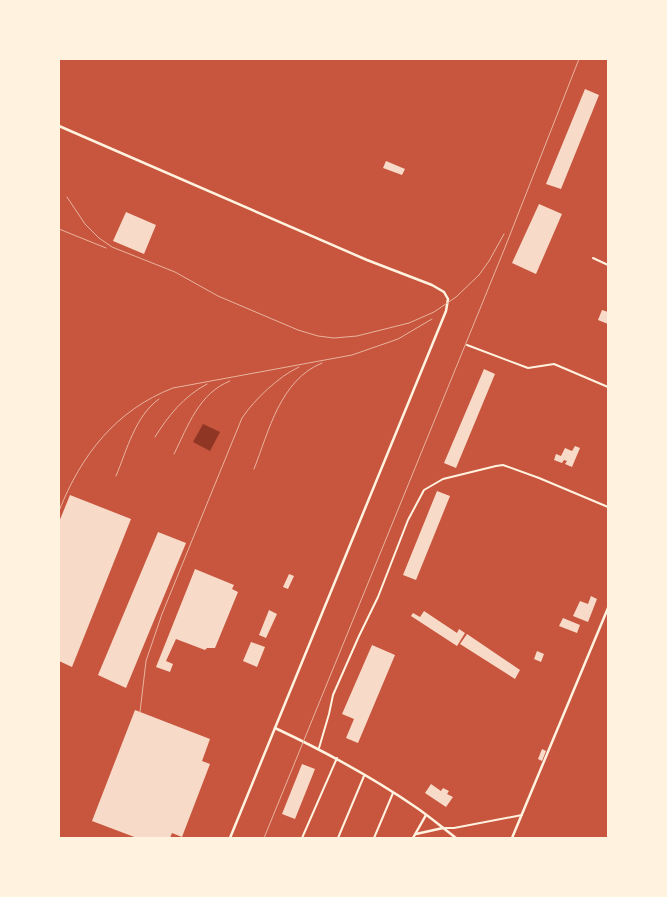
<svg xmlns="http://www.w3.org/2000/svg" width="667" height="897" font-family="'Open Sans',sans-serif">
	<rect width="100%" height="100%" fill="#c8553d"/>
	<path fill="#8f3625" d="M203 424 220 432 210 451 193 442Z"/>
	<g fill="#f7dbc8">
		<path d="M585 89 599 95 561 189 546 184Z"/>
		<path d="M386 161 405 169 402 175 383 168Z"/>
		<path d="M539 204 562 214 536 274 512 263Z"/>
		<path d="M126 212 156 225 144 254 113 241Z"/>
		<path d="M602 310 608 312V324L598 320Z"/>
		<path d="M484 369 495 374 456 468 444 463Z"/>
		<path d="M575 446 580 448 572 467 565 464 567 461 564 460 562 463 554 460 556 454 561 456 565 448 572 451Z"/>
		<path d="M437 491 450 496 416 580 403 575Z"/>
		<path d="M70 495 131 519 72 667 59 661V522Z"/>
		<path d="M158 532 186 543 126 688 98 675Z"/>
		<path d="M195 569 234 585 232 589 238 592 215 648H207L205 650 176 639 166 661 173 664 170 672 156 667Z"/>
		<path d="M289 574 294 576 288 589 283 587Z"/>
		<path d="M591 596 597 599 588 622 573 616 580 601 588 604Z"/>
		<path d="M269 610 277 614 266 638 259 635Z"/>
		<path d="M424 611 457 633 459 629 465 633 457 646 411 616 413 613 420 617Z"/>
		<path d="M563 618 580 625 577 633 559 626Z"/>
		<path d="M467 634 520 670 515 679 460 644Z"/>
		<path d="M251 642 265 647 257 667 243 661Z"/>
		<path d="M372 645 395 655 358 743 346 738 354 719 342 714Z"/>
		<path d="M537 651 544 654 541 662 534 659Z"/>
		<path d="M135 710 210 739 202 761 210 764 182 837 172 833 170 838H137L92 821Z"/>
		<path d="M542 749 546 751 542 761 538 759Z"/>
		<path d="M302 764 315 769 295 819 282 814Z"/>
		<path d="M431 784 441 791 443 788 449 791 447 794 453 797 446 807 425 793Z"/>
	</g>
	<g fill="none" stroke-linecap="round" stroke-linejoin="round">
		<g stroke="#fff3e0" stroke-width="2">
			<path d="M593 258 608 265"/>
			<path d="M467 345 528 368 554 364 608 387"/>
			<path d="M319 748 329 714 333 695 359 636 378 597 408 520 424 490 443 479 496 466 503 465 539 478 608 507"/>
			<path d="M445 828H454L522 815"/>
			<path d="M302 838 337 758"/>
			<path d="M338 838 364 776"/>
			<path d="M374 838 393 793"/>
		</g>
		<path stroke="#fff3e0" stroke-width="2.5" d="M230 838 275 728"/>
		<g stroke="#fff3e0" stroke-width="2.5">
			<path d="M59 126 367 260 432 285 444 292 448 299 446 311 275 728C324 751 372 777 417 808 430 817 443 828 456 838"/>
			<path d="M416 834 443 828"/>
			<path d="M413 838 426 815"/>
			<path d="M512 838 608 608"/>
		</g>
		<g stroke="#e9b49f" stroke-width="1">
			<path d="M67 197 85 224 99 238 112 247 175 272 218 296 298 330 318 336 334 338 357 336 409 323 434 312 456 297 479 275 489 261 504 234"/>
			<path d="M59 229 106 248"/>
			<path d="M155 437C168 416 184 396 207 384"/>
			<path d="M174 454C188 426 199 393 230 381"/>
			<path d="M254 469C269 431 280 380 322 363"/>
			<path d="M116 476C127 450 135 416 159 399"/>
			<path d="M59 511C81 455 116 410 173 388L352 355 398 339 432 319"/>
			<path d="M140 712 146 661 162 614 242 418C254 400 279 376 299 367"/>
			<path d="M264 838 504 250 579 59"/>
		</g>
	</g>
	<rect width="667" height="897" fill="none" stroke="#fff3e0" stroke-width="120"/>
</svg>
